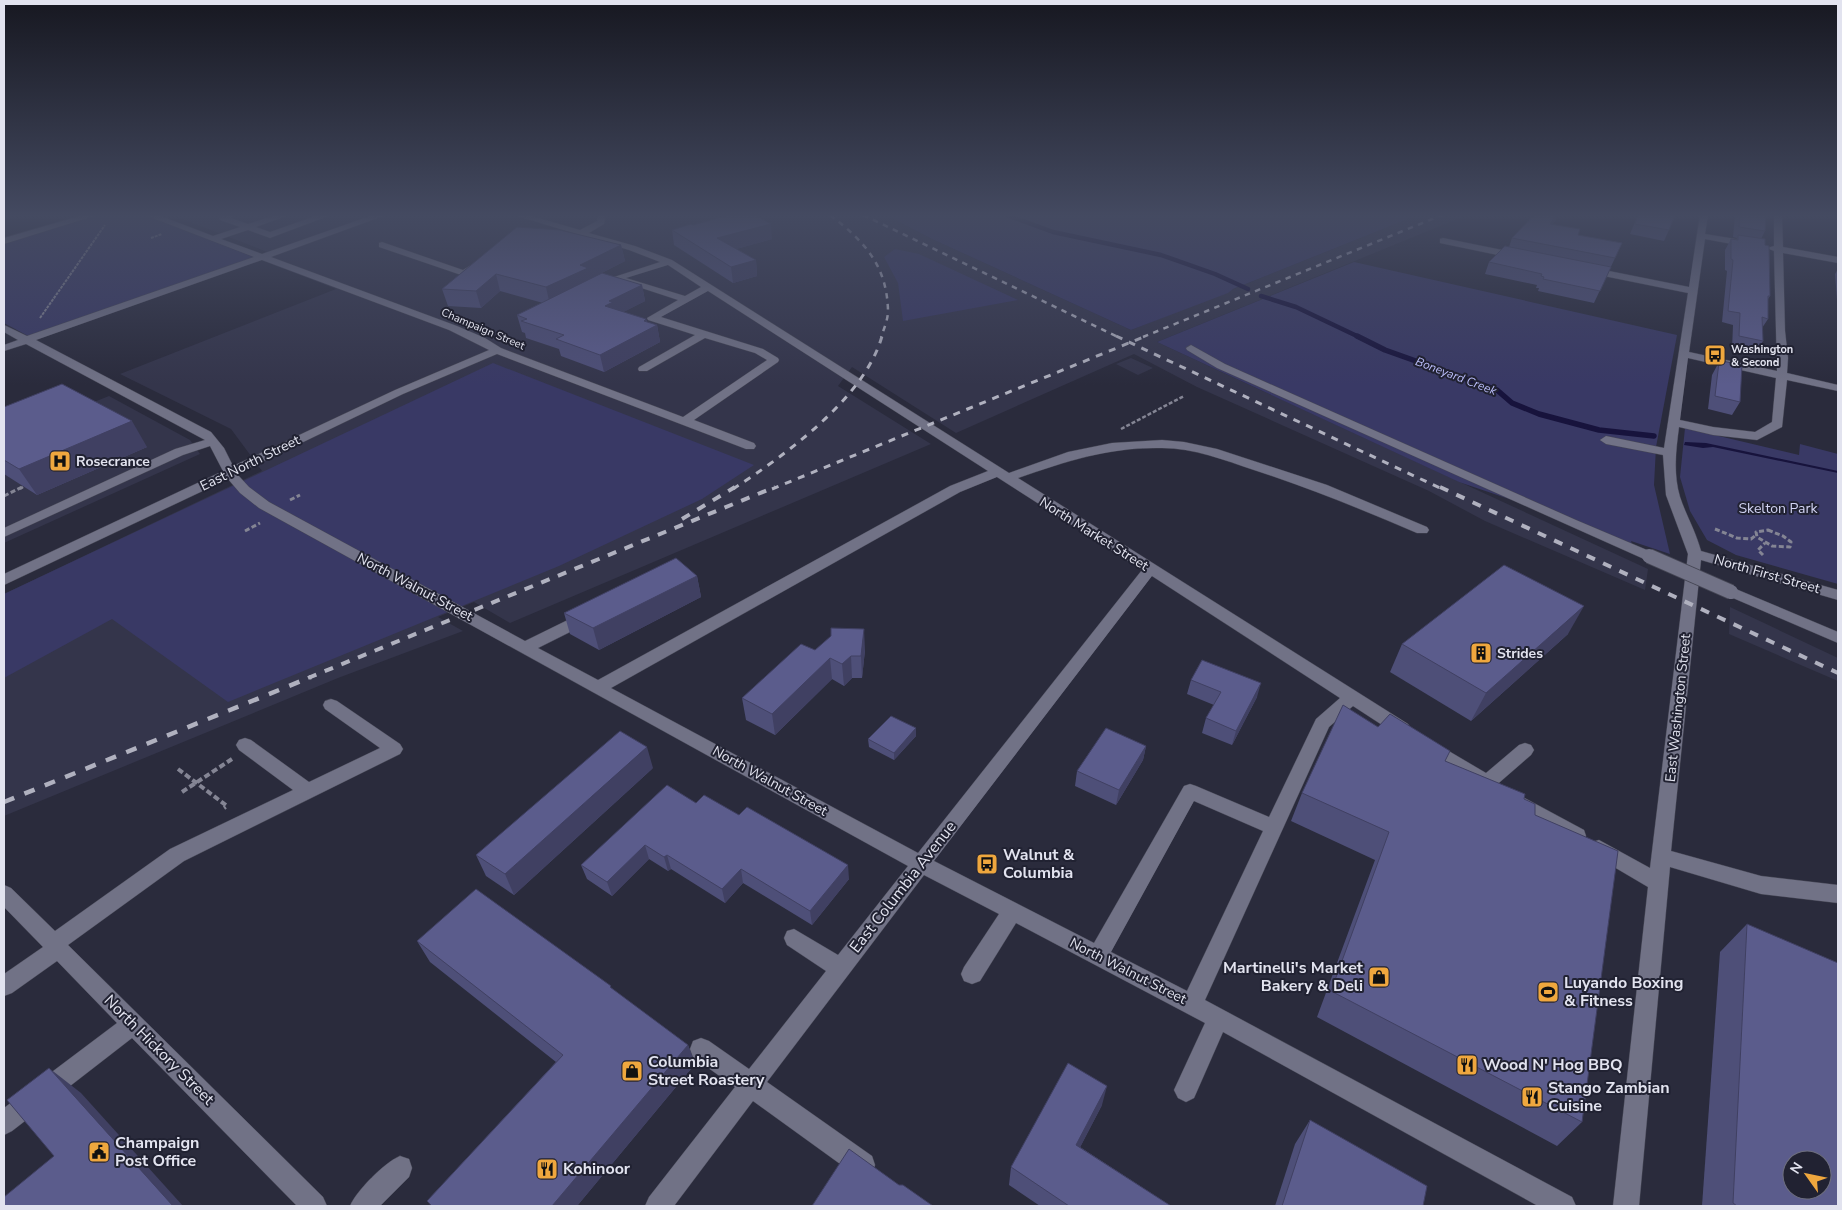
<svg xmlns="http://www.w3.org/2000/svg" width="1842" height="1210" font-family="'Nunito Sans',sans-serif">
	<rect width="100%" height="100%" fill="#2a2b3c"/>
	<g fill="#34354b">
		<path d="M172 215H886L932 239 1131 330 1418 215H1467L1157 342 1648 569 1645 590 1485 521 1429 491 1197 387 1134 354 956 433 852 367 838 386 931 444 510 623 474 602 438 617 463 631 338 678 4 816V594L262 471 231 429 120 374 336 289 264 261 275 255Z"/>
		<path d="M1131 358 1153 368 1138 375 1116 364Z"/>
		<path d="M109 396 190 440 200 454 4 543V438Z"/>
		<path d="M1730 607 1838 658V681L1729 634Z"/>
	</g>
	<g fill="#393965">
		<path d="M96 215H145L256 258 30 337 4 323V242Z"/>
		<path d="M886 215H1418L1233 289 1228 293 1131 330 932 239Z"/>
		<path d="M895 249 919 254 1018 300 903 321 898 283 884 257Z"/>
		<path d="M1354 262 1677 335 1656 447 1654 485 1670 554 1631 541 1633 547 1583 524 1459 482 1157 342Z"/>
		<path d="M493 363 754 465 702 499 559 566 228 702 112 619 4 678V594Z"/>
		<path d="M1685 428 1799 455 1800 444 1838 454V584L1736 555 1707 540 1690 511 1680 477Z"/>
	</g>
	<path fill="#17133c" d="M1685 442 1706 443 1838 471V473L1713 447 1703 448 1684 445Z"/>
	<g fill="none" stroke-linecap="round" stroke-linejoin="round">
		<g stroke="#17133c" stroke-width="4.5">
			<path d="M1007 215 1053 232 1161 255 1215 274 1248 289"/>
			<path d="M1261 296 1296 307 1359 337"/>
		</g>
		<path stroke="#17133c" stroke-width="5.5" d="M1357 336 1385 350 1497 390 1512 403 1539 414 1599 430 1654 436"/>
		<g stroke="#454654" stroke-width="1">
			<g id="minor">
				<path d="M83 215H97L4 244V238Z"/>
				<path d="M145 215H158L213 236 240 227 220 220 219 218 223 215H236L231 218 248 224 276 215H289L256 227 270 232 318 215H331L270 238 248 230 221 239 262 254 373 215H386L271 257 457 326 485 338 501 348 683 417 767 360 755 353 705 338 647 371H639L638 369 639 367 695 335 648 320 647 318 678 300 611 278 660 262 629 250 514 215H528L580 230 597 221 598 215H606L604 224 589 233 635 246 672 260 1009 473 1068 452 1112 443 1162 440 1184 442 1217 449 1327 485 1427 527 1429 530 1427 533H1417C1363 510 1310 488 1254 470 1224 460 1194 448 1162 448 1109 447 1067 461 1018 478L1408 724 1411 729 1408 734 1402 735 1396 734 1353 706 1329 727 1205 1000 1572 1197 1576 1206H1538L1223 1032 1194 1098 1186 1102 1178 1098 1174 1090 1205 1023 1016 923 980 981 972 984 964 981 961 974 964 967 999 914 924 875 767 1082 872 1156 875 1165 872 1174 863 1177 854 1174 753 1101 674 1206H645L649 1197 735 1087 693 1057 690 1049 693 1041 701 1038 709 1041 749 1069 826 971 787 945 784 938 787 931 794 929 838 955 908 866 259 508 240 493 228 479 4 585V574L223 471 210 446 183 455 4 537V528L175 449 205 440 26 344 4 351V345L18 340 4 332V325L27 336 254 257ZM262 260 449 330 489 350 395 390 233 466 224 448 211 432 36 340ZM668 265 701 287 685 296 626 278ZM708 291 988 471 950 486 598 680 538 648 590 622 593 618 590 614H580L525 641 269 502 249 487 237 474 403 394 497 354 746 449H754L756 446 754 443 694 420 778 362 779 360 778 358 763 349 661 317ZM997 477 1142 570 918 853 611 688 960 492ZM1152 576 1340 698 1316 719 1269 817 1196 786 1190 784 1184 786 1094 943 934 861ZM1194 801 1263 831 1187 991 1111 952Z"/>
				<path d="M1700 215H1708L1705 234 1748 241 1752 244 1748 247 1705 239 1689 352 1777 371 1774 251 1767 248 1774 246V215H1782L1783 247 1838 257V263L1783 253 1785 331 1788 358 1787 373 1838 385V391L1787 380 1782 427 1757 440 1713 435 1679 427C1676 450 1673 473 1680 497 1686 515 1696 532 1701 551L1838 590V600L1701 560 1671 851 1761 876 1838 885V903L1761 894 1670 867 1639 1206H1613L1648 887 1592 854 1589 848 1592 842 1599 840 1650 868 1688 554 1666 495 1663 455 1606 444 1600 440 1606 436 1664 448 1688 293 1589 273 1584 270 1589 267 1689 287ZM1688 358 1776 378 1772 422 1755 432 1713 427 1680 420Z"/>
				<path d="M1443 238 1517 253 1522 256 1517 259 1440 243V239Z"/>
				<path d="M382 242 463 270 479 260 484 263 464 276 379 247V243Z"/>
				<path d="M1191 345 1225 364 1576 520 1654 553 1656 556 1654 559H1644L1217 368 1187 350 1186 348Z"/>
				<path d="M1731 587 1838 632V643L1726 595 1724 592 1726 589Z"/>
				<path d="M331 699 337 701 400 744 403 749 400 754 184 861 68 945 323 1197 327 1206H297L132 1038 12 1131 4 1135V1108L117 1023 57 961 12 993 4 996V974L43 947 4 907V885L11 888 55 931 170 849 293 790 239 750 236 745 239 740 245 738 251 740 309 782 380 748 325 709 323 705 325 701Z"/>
				<path d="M1430 740 1486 773 1519 745 1525 743 1531 745 1534 750 1531 755 1493 788 1487 790 1476 785 1424 752 1421 747 1424 742Z"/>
				<path d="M1519 795 1584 830 1586 836 1584 842 1577 844 1570 842 1513 807 1510 802 1513 797Z"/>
				<path d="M400 1156 409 1159 412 1168 409 1177 380 1206H350C356 1191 385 1162 400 1156Z"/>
			</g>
		</g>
		<g stroke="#848594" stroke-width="2" stroke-dasharray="3 1" stroke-linecap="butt">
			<path d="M151 238 162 234"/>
			<path d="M40 318 105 225"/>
		</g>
		<g stroke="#848594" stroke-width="2.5" stroke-dasharray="4 2" stroke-linecap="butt">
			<path d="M1121 429 1184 396"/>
			<path d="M20 489 23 487"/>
		</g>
		<g stroke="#848594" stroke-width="3" stroke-dasharray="5 2.5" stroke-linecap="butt">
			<path d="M4 496 22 487"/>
			<path d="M290 500 300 495"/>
			<path d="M1715 529 1737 538 1751 539 1756 535"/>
			<path d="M1768 530 1783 536 1791 542 1790 547 1772 546 1757 537 1756 532Z"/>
			<path d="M245 531 260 523"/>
			<path d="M1763 555 1758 550 1765 543"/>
		</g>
		<g stroke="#848594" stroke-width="4" stroke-dasharray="6 3" stroke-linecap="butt">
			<path d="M178 769 227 806 224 808"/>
			<path d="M182 792 232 759"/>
		</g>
		<use href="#minor" fill="#717286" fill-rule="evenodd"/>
		<g stroke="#b0b1bf" stroke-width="2.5" stroke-dasharray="5.5 5.5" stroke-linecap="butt">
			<path d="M830 215C864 241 887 265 888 311 888 319 884 329 881 337"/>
			<path d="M863 215 1118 337"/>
			<path d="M1143 337 1442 215"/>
		</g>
		<g stroke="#b0b1bf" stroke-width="3" stroke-dasharray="7 7" stroke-linecap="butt">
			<path d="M1116 336 1442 489"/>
			<path d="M733 489C784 456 865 398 882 336"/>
			<path d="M772 489 1146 336"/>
		</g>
		<g stroke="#b0b1bf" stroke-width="4" stroke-dasharray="9 9" stroke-linecap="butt">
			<path d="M1440 487 1838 673"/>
			<path d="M682 519 735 487"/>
			<path d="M308 678 775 487"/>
		</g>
		<path stroke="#b0b1bf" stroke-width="4.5" stroke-dasharray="11 11" stroke-linecap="butt" d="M4 802 311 677"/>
		<g stroke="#454654" stroke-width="16" stroke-linecap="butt">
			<path id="minor-bridge" d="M1649 556 1731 592"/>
		</g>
		<use href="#minor-bridge" stroke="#717286" stroke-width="14"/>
	</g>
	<g fill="#4e4f78">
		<path d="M1638 215 1669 230 1664 241 1630 234Z"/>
		<path d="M1735 215H1766L1765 231 1761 239 1765 245 1770 296 1768 299V319L1762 328 1763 341 1755 354 1732 349 1733 325 1722 322 1727 271 1725 270V250L1731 239 1736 240 1737 238 1733 237Z"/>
		<path d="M1553 224 1578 235 1622 243 1594 303 1538 291 1539 288H1536L1537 285 1485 274 1489 262 1509 247 1512 238Z"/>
		<path d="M693 225 772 239 736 249 756 260 757 276 733 283 674 245 672 230Z"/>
		<path d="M517 227 621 245 625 261 590 279 642 285 645 301 623 312 646 319 647 322 657 325 660 342 604 372 561 356 559 349 526 338 525 333 522 332 517 315 543 303 500 291 481 308 448 306 442 289Z"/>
		<path d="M1838 269V312L1835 274Z"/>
		<path d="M1722 361 1740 402 1732 415 1708 409 1712 375 1719 362 1721 363Z"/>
		<path d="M4 407 147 447 37 495 4 474Z"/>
		<path d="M697 576 701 597 599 650 570 634 564 613Z"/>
		<path d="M1568 634 1471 721 1390 672 1402 644Z"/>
		<path d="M815 650H865L862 678H852L844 686 832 679 775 735 746 720 742 698Z"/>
		<path d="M1191 680 1257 697 1232 745 1202 733 1206 718 1214 705 1187 694Z"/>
		<path d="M1378 727 1445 761 1524 799 1535 815 1582 1122 1557 1146 1317 1017 1375 860 1291 821 1302 793Z"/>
		<path d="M916 736 894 760 869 747 868 739Z"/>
		<path d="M1146 746 1143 760 1116 805 1075 786 1077 771Z"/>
		<path d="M653 768 514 895 486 876 476 855Z"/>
		<path d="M696 803 849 879 812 925 743 883 725 903 671 869 668 871 649 859 612 896 587 879 581 865Z"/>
		<path d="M1747 924 1838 1206H1702L1720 952Z"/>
		<path d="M417 941 612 989 688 1045 695 1064 577 1206H431L427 1201 556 1062 430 962Z"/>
		<path d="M1102 1105 1080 1147 1171 1206H1040L1009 1185 1011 1167Z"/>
		<path d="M1310 1120 1423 1206H1275L1295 1144Z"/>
	</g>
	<g fill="#404062">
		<path d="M1556 215H1559L1546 234 1550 224Z"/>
		<path d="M771 224 772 239 719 254 717 238Z"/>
		<path d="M621 245 625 261 590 279 550 305 546 287 580 265Z"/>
		<path d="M756 260 757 276 733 283 731 267Z"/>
		<path d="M496 274 500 291 481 308 476 291Z"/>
		<path d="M642 285 645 301 616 316 605 306 609 301Z"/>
		<path d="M646 319 648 329 657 325 660 342 604 372 600 355Z"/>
		<path d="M132 421 147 447 37 495 19 469Z"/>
		<path d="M697 576 701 597 599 650 593 628Z"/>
		<path d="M1584 606 1568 634 1471 721 1486 693Z"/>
		<path d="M864 629 865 650 862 678 861 656Z"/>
		<path d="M851 656 852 678 844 686 842 664Z"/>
		<path d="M830 658 832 679 775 735 772 714Z"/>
		<path d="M1261 683 1257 697 1232 745 1236 731Z"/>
		<path d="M916 728V736L894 760V753Z"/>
		<path d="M1146 746 1143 760 1116 805 1119 790Z"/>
		<path d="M647 747 653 768 514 895 505 874Z"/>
		<path d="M645 845 649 859 612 896 607 882Z"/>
		<path d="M667 855 671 869 668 871 664 857Z"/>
		<path d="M848 865 849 879 812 925 810 911Z"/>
		<path d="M741 869 743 883 725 903 722 889Z"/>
		<path d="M688 1045 695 1064 577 1206H552Z"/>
		<path d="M49 1068 81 1093 183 1206H173Z"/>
		<path d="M1107 1086 1102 1105 1072 1163 1076 1145Z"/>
	</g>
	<g fill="#5b5c8c" stroke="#404062" fill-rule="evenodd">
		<path d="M729 215H755L771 224 717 238 756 260 731 267 672 230 691 224 693 225Z"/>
		<path d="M1534 215H1556L1550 224 1580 229 1578 235 1622 243 1615 258 1512 238Z"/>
		<path d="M1638 215H1675L1669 230 1635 224Z"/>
		<path d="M1740 215H1766L1765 231 1739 227Z"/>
		<path d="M517 227 560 230 621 245 580 265 588 268 546 287 496 274 476 291 442 289Z"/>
		<path d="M1738 235 1765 239V245L1769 246 1770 296H1768V319L1762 317 1763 341 1739 336 1740 313 1728 311 1733 260 1731 259V239L1738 240Z"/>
		<path d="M1505 246 1611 267 1600 291 1543 279 1544 277 1541 276 1542 274 1489 262Z"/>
		<path d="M602 273 642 285 609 301 613 302 605 306 646 319 644 321 657 325 600 355 556 339 564 335 521 321 527 319 517 315Z"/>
		<path d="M1722 361 1742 365 1740 402 1715 396 1719 362 1722 363Z"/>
		<path d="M62 384 132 421 19 469 4 460V407Z"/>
		<path d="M676 558 697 576 593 628 564 613Z"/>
		<path d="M1504 565 1584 606 1486 693 1402 644Z"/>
		<path d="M831 628 864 629 861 656H851L842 664 830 658 772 714 742 698 801 644 815 650 831 636Z"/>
		<path d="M1202 660 1261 683 1236 731 1206 718 1221 692 1191 680Z"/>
		<path d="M1343 705 1378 727 1390 714 1450 751 1445 761 1525 794 1524 799 1535 804V815L1618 851 1582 1122 1331 991 1389 832 1302 793Z"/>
		<path d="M891 716 916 728 894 753 868 739Z"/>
		<path d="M1106 728 1146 746 1119 790 1077 771Z"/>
		<path d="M620 731 647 747 505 874 476 855Z"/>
		<path d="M667 785 696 803 704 795 739 815 747 807 848 865 810 911 741 869 722 889 667 855 664 857 645 845 607 882 581 865Z"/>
		<path d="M476 889 611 986 610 987 688 1045 552 1206H432L427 1201 563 1055 417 941Z"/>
		<path d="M1747 924 1838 963V1206H1737L1733 1203ZM1792 1160H1822V1190H1792Z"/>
		<path d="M1068 1063 1107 1086 1076 1145 1171 1206H1069L1011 1167Z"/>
		<path d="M49 1068 173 1206H4V1197L54 1156 7 1100Z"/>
		<path d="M1310 1120 1427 1186 1423 1206H1282Z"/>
		<path d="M849 1149 899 1185H903L933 1206H812Z"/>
	</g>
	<linearGradient id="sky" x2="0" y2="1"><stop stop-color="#171821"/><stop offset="0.56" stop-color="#444a61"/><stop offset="1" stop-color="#444a61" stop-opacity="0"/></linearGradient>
	<rect width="1842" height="385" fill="url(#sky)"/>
	<defs>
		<g id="bus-square" transform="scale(1.125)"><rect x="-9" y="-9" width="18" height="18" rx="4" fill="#efa73e" stroke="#212232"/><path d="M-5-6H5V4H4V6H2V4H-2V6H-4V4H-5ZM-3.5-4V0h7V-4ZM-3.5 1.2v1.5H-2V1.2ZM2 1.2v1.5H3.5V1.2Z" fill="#111"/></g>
		<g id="hospital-square" transform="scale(1.125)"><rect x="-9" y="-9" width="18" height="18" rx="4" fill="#efa73e" stroke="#212232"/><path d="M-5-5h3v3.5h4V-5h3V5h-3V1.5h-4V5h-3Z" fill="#111"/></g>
		<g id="building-square" transform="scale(1.125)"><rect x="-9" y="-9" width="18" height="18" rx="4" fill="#efa73e" stroke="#212232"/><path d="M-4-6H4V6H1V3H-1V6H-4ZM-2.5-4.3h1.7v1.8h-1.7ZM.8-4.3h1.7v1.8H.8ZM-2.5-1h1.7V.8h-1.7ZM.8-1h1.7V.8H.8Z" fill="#111"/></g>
		<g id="shop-square" transform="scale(1.125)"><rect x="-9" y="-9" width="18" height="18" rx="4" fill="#efa73e" stroke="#212232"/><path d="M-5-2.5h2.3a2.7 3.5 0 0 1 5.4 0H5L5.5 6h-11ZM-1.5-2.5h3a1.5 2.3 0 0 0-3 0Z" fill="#111"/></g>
		<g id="stadium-square" transform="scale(1.125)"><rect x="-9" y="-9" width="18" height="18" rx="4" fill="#efa73e" stroke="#212232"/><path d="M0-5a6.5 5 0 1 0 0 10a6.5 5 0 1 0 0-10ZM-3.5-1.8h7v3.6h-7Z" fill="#111"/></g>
		<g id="restaurant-square" transform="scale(1.125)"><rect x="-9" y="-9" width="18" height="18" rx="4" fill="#efa73e" stroke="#212232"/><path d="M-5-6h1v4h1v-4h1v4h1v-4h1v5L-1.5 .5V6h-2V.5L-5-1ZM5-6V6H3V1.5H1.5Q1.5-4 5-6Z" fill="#111"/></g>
		<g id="civic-square" transform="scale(1.125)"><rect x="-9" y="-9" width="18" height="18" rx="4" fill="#efa73e" stroke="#212232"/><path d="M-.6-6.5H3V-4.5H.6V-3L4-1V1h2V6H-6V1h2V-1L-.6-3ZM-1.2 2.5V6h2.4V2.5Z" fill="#111"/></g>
	</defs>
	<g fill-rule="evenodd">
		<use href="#bus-square" x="1715" y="355"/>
		<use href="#hospital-square" x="60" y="461"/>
		<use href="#building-square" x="1481" y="653"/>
		<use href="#bus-square" x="987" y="864"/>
		<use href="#shop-square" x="1379" y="977"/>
		<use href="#stadium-square" x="1548" y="992"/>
		<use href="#restaurant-square" x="1467" y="1065"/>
		<use href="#shop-square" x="632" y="1071"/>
		<use href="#restaurant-square" x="1532" y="1097"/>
		<use href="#civic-square" x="99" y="1152"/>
		<use href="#restaurant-square" x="547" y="1169"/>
	</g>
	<g text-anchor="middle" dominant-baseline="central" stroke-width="4" stroke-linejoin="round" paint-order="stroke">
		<g font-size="11" fill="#e2e3ef" stroke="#212232">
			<text transform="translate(483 329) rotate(23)">Champaign Street</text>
		</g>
		<g font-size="11" font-weight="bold" fill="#e2e3ef" stroke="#212232" text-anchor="start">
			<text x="1731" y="349">Washington<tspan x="1731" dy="13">&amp; Second</tspan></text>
		</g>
		<g font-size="12" font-style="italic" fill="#bbbefb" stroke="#212232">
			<text transform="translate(1456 376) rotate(21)">Boneyard Creek</text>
		</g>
		<g font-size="14" font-weight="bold" fill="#e2e3ef" stroke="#212232" text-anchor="start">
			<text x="76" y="461">Rosecrance</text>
			<text x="1497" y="653">Strides</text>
		</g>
		<g font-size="14" fill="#e2e3ef" stroke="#212232">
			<text transform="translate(250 463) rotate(-26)">East North Street</text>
			<text transform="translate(1094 534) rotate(32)">North Market Street</text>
			<text transform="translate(1767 574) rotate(16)">North First Street</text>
			<text transform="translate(415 587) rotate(28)">North Walnut Street</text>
			<text transform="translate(1678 708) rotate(-84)">East Washington Street</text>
			<text transform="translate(770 781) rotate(29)">North Walnut Street</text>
			<text transform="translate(1128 971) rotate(27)">North Walnut Street</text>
		</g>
		<g font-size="14" fill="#d1d3f2" stroke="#212232">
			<text x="1778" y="508">Skelton Park</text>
		</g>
		<g font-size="16" font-weight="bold" fill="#e2e3ef" stroke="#212232" text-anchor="start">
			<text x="1003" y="855">Walnut &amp;<tspan x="1003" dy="18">Columbia</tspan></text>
			<text x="1363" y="968" text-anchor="end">Martinelli's Market<tspan x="1363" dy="18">Bakery &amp; Deli</tspan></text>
			<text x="1564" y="983">Luyando Boxing<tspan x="1564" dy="18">&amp; Fitness</tspan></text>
			<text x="648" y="1062">Columbia<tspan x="648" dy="18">Street Roastery</tspan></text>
			<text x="1483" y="1065">Wood N' Hog BBQ</text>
			<text x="1548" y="1088">Stango Zambian<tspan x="1548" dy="18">Cuisine</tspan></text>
			<text x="115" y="1143">Champaign<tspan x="115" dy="18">Post Office</tspan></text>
			<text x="563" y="1169">Kohinoor</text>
		</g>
		<g font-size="16" fill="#e2e3ef" stroke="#212232">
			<text transform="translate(903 887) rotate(-52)">East Columbia Avenue</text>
			<text transform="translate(159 1050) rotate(45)">North Hickory Street</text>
		</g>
	</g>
	<rect width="1842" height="1210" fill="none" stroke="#e2e3ef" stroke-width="10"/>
	<g transform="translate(1807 1175) rotate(303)"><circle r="24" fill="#212232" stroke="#6e6f7e"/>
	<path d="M0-4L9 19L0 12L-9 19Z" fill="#efa73e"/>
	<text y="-8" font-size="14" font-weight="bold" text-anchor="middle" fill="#e2e3ef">N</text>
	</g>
</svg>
